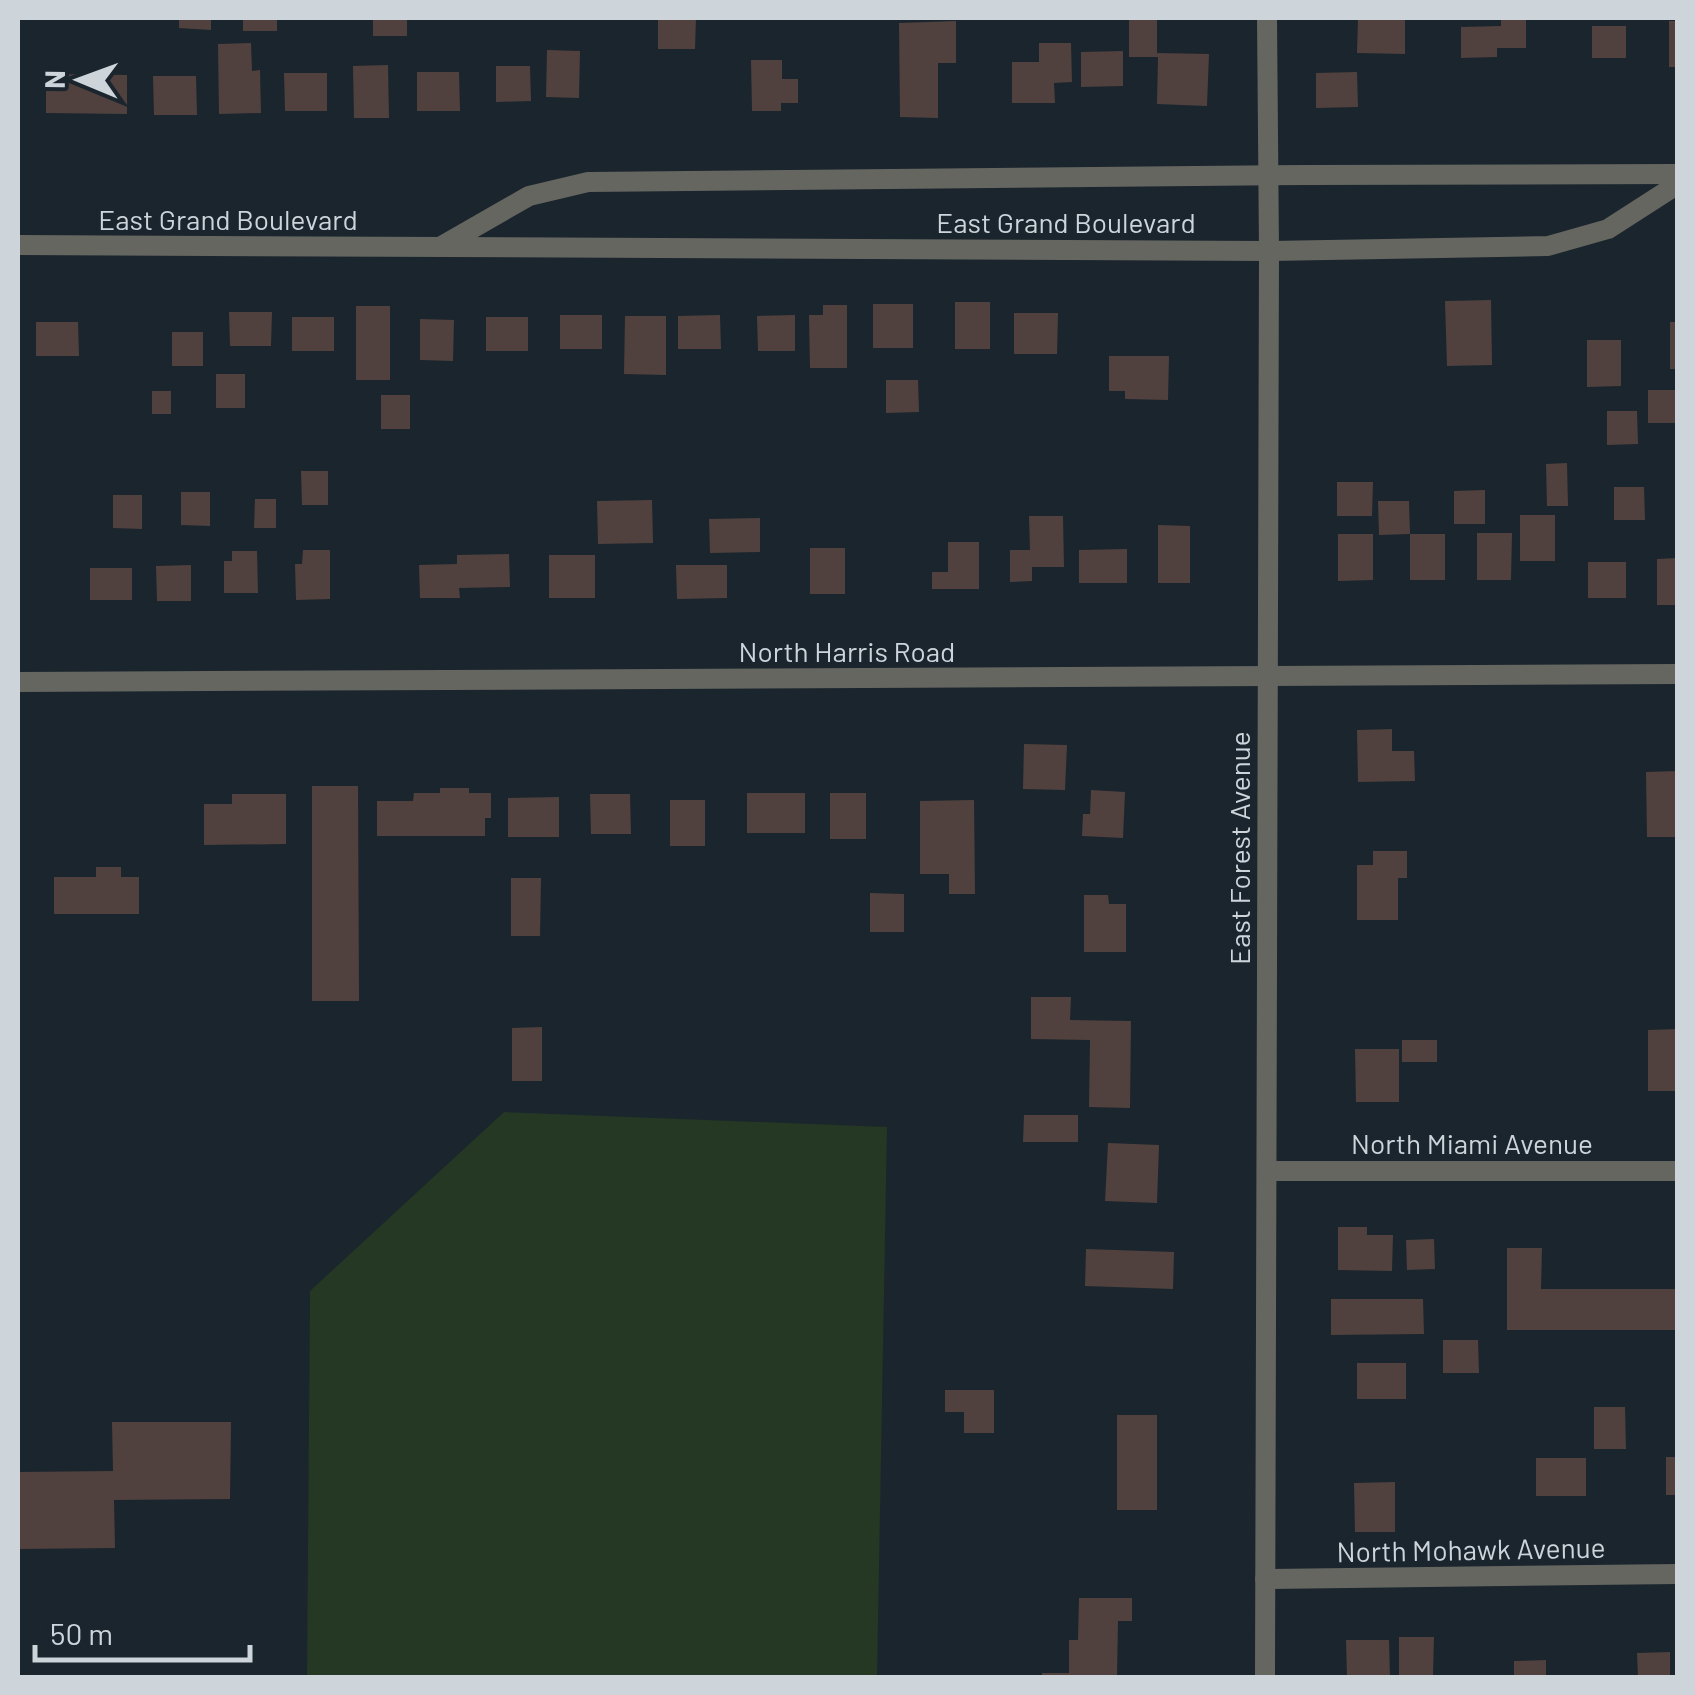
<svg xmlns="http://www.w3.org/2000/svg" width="1695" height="1695" font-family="Barlow,sans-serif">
	<rect width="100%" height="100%" fill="#1b252d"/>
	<path fill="#243824" d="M504 1112 887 1127 877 1677H307L310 1291Z"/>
	<g fill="#50413e">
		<path d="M179 18H211V30L179 28Z"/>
		<rect x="243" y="18" width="34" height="13"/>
		<rect x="373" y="18" width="34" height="18"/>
		<path d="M658 18H696L695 49H658Z"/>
		<path d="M1129 18H1157V53L1209 54 1207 106 1157 104 1158 57H1129Z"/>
		<path d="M1358 18H1405V54L1357 53Z"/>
		<path d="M1501 18H1526V48H1497V57L1461 58V27L1501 26Z"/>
		<path d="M956 21V63H938V118L900 117 899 23Z"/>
		<rect x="1669" y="21" width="9" height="46"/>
		<rect x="1592" y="26" width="34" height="32"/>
		<path d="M251 43 252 71 260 70 261 113 219 114 218 44Z"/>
		<path d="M1039 43H1071L1072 82 1054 83 1055 103H1012V62H1039Z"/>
		<path d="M547 50 580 51 579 98 546 97Z"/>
		<path d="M1123 51V86L1081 87V52Z"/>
		<path d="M751 60H782V79H798V103H781V111H752Z"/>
		<path d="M388 65 389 118H354L353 66Z"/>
		<path d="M496 66H530L531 101 496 102Z"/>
		<path d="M417 72H459L460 111H417Z"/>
		<path d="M1357 72 1358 107 1316 108V73Z"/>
		<path d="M284 73H327V111H285Z"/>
		<path d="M46 74 127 75V114L46 113Z"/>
		<path d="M153 76H196L197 115H154Z"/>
		<path d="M1491 300 1492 365 1447 366 1445 301Z"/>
		<rect x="955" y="302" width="35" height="47"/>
		<rect x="873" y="304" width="40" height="44"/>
		<path d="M823 305H847V368H810L809 315H823Z"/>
		<rect x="356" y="306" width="34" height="74"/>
		<path d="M229 312H272L271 346H230Z"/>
		<path d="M1014 313H1058L1057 354H1014Z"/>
		<rect x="560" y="315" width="42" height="34"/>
		<path d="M720 315 721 349H678V316Z"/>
		<path d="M795 315V351H758L757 316Z"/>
		<path d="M625 316H666V375L624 374Z"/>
		<rect x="292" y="317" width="42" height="34"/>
		<rect x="486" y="317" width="42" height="34"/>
		<path d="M420 319 454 320 453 361 420 360Z"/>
		<path d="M36 322H78L79 356H36Z"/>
		<rect x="1670" y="322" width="8" height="47"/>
		<rect x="172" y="332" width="31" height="34"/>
		<path d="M1587 340H1621V386L1587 387Z"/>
		<path d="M1109 356H1169L1168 400 1125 399V391H1109Z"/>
		<rect x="216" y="374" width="29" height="34"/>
		<path d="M886 380H918L919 412 886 413Z"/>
		<rect x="1648" y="390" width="30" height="33"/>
		<rect x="152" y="391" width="19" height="23"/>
		<rect x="381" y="395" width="29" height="34"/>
		<path d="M1607 411H1637L1638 444 1607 445Z"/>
		<path d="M1567 463 1568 506H1547L1546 464Z"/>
		<path d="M301 471H328V505H302Z"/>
		<path d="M1337 482H1373L1372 516H1337Z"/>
		<path d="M1614 487H1644L1645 520H1614Z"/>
		<path d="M1485 490V524H1454V491Z"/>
		<path d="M181 492H210V526L181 525Z"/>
		<path d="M113 495H142V529L113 528Z"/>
		<path d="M255 499H276V528H254Z"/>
		<path d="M652 500 653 543 598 544 597 501Z"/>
		<path d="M1378 501H1409L1410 534 1379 535Z"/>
		<rect x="1520" y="515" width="35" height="46"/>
		<path d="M1029 516H1063L1064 567H1032V581L1010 582V550H1030Z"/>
		<path d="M760 518V552L710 553 709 519Z"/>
		<path d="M1158 525 1190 526V583H1158Z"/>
		<path d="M1477 533H1512L1511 580H1477Z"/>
		<path d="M1338 534H1373V580L1338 581Z"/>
		<rect x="1410" y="534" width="35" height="46"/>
		<path d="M948 542H979V589H932V572H948Z"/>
		<rect x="810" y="548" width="35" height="46"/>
		<path d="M1127 549V583H1079V550Z"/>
		<path d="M303 550H330V599L296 600 295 564H302Z"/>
		<path d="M232 551H257L258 593H224V561H232Z"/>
		<path d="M509 554 510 587 459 588 460 598H420L419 565 457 564V555Z"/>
		<rect x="549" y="555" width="46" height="43"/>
		<path d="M1678 558V605H1657V559Z"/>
		<rect x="1588" y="562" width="38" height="36"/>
		<path d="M191 565V601H157L156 566Z"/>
		<path d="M676 565H727V598L677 599Z"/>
		<rect x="90" y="568" width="42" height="32"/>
		<path d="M1392 729V751H1414L1415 781 1358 782 1357 730Z"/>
		<path d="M1024 744 1067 745 1065 790 1023 789Z"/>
		<path d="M1678 771V837H1647L1646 772Z"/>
		<path d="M312 786H358L359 1001H312Z"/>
		<path d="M440 788H469V793H491V818H485V836H377V801H413L414 793H440Z"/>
		<path d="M1091 790 1125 792 1123 838 1082 836 1083 814H1090Z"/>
		<rect x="747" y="793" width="58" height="40"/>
		<rect x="830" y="793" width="36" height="46"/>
		<path d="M232 794H286V844L204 845V804H232Z"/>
		<path d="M590 794H630L631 834H591Z"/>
		<path d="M559 797V837H508V798Z"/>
		<rect x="670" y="800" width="35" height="46"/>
		<path d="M974 800 975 894H949V874H920V801Z"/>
		<path d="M1373 851H1407V878H1398V920H1357V865H1373Z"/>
		<path d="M96 867H121V877H139V914H54V877H96Z"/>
		<path d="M511 878H541L540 936H511Z"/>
		<path d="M870 893 904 894V932H870Z"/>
		<path d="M1084 895H1108L1109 904H1126V952H1084Z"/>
		<path d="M1031 997H1071L1070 1020 1131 1021 1130 1108 1089 1107 1090 1040 1031 1039Z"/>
		<path d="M542 1027V1081H512V1028Z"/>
		<path d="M1678 1029 1677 1091H1648V1030Z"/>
		<rect x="1402" y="1040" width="35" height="22"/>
		<path d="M1355 1049H1399V1102H1356Z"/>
		<path d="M1024 1115H1078V1142H1023Z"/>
		<path d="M1108 1143 1159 1145 1157 1203 1105 1201Z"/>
		<path d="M1338 1227H1367V1235H1393L1392 1271 1338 1270Z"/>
		<path d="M1434 1239 1435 1269 1407 1270 1406 1240Z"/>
		<path d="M1507 1248H1542L1541 1289H1678V1330H1507Z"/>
		<path d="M1086 1249 1174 1252 1173 1289 1085 1286Z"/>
		<path d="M1331 1299H1423L1424 1334 1331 1335Z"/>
		<path d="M1443 1340H1478L1479 1373H1443Z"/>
		<rect x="1357" y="1363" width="49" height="36"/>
		<path d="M945 1390H994V1433H964V1412H945Z"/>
		<path d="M1594 1407H1625L1626 1449H1594Z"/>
		<rect x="1117" y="1415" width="40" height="95"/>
		<path d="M112 1422H231L230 1499 114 1500 115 1548 18 1549V1472L113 1471Z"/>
		<rect x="1666" y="1457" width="12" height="38"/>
		<rect x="1536" y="1458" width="50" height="38"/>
		<path d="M1395 1482V1532H1355L1354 1483Z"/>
		<path d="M1079 1598H1132V1621H1118L1117 1677 1042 1678V1673H1069V1640H1078Z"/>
		<path d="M1399 1637H1434L1433 1675H1399Z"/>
		<path d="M1346 1640H1389L1390 1678H1347Z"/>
		<path d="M1670 1652V1678H1638L1637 1653Z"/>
		<path d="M1546 1660V1678H1514V1661Z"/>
	</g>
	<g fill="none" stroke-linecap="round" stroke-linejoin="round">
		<g stroke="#656660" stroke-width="20">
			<path d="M18 245 1269 251 1548 246 1608 229 1678 184"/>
			<path d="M440 247 529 196 588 182 1306 175 1678 174"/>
			<path d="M1267 1171H1678"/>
			<path d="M1265 1579 1678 1574"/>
		</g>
		<g stroke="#656660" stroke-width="20">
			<path d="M18 682 1678 674"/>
			<path d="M1265 1678 1269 251 1267 18"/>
		</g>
	</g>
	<g text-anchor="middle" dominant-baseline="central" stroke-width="8" stroke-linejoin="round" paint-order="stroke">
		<g font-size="28" fill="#cdd4da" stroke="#1b252d">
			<text x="228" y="219">East Grand Boulevard</text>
			<text x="1066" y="222">East Grand Boulevard</text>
			<text x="847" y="651">North Harris Road</text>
			<text transform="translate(1239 848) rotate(-90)">East Forest Avenue</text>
			<text x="1472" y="1143">North Miami Avenue</text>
			<text transform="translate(1471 1549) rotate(-1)">North Mohawk Avenue</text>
		</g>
	</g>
	<rect width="1695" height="1695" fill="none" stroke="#cdd4da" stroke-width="40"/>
	<g transform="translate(80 80) rotate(271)" stroke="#1b252d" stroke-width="8" paint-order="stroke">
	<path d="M0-8L18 38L0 25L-18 38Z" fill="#cdd4da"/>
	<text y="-15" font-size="28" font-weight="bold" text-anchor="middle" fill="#cdd4da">N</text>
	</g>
	<path d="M35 1645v15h215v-15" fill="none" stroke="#cdd4da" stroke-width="5"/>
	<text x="50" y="1645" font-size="30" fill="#cdd4da" stroke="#1b252d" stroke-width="8" paint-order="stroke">50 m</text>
</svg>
